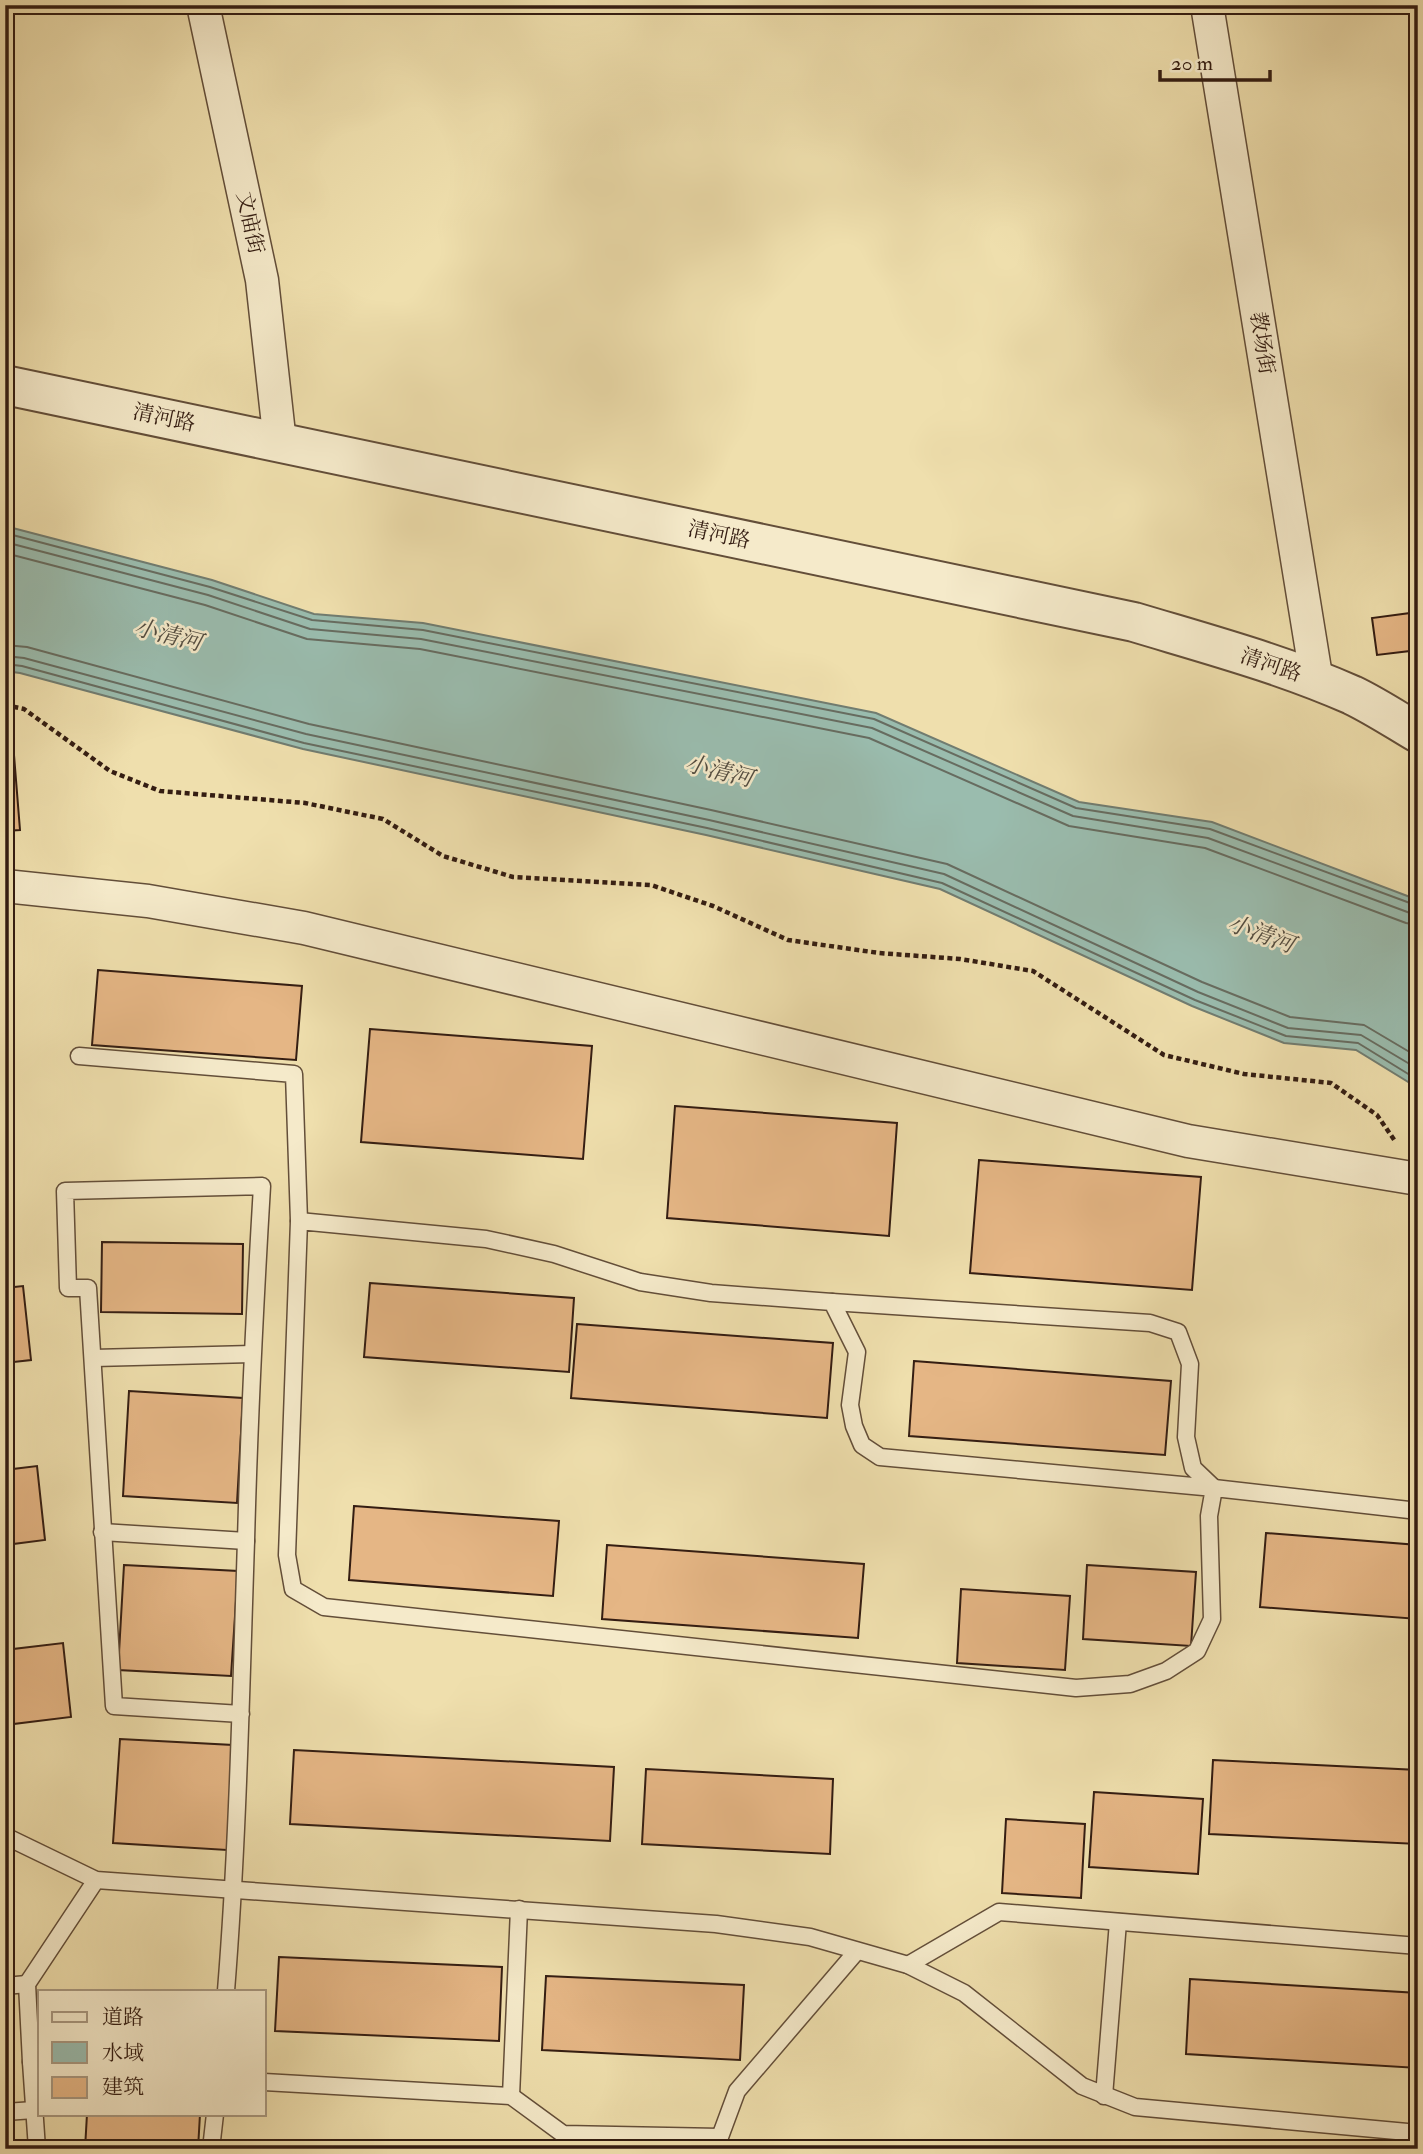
<svg xmlns="http://www.w3.org/2000/svg" width="1423" height="2154" font-family="'IM FELL Double Pica','Noto Serif SC',serif">
	<rect width="100%" height="100%" fill="#efdfad"/>
	<filter id="stains"><feTurbulence type="fractalNoise" baseFrequency=".00286" numOctaves="4"/><feColorMatrix values="0 0 0 0 .2 0 0 0 0 .09 0 0 0 0 .02 0 0 0 .5 -.17"/></filter>
	<radialGradient id="worn" r=".72"><stop offset=".6" stop-color="#630" stop-opacity="0"/><stop offset="1" stop-color="#630" stop-opacity=".3"/></radialGradient>
	<path fill="#9abcae" stroke="#717c70" stroke-width="2" d="M5 526 212 580 314 614 423 623 876 713 1079 802 1212 822 1418 900V1088L1356 1050 1284 1043 1192 1006 940 889 706 835 303 749 20 673 5 671Z"/>
	<g fill="none" stroke-linecap="round" stroke-linejoin="round">
		<g stroke="#676c60" stroke-width="2">
			<path d="M5 533 210 587 312 620 423 630 874 719 1076 808 1210 829 1418 906"/>
			<path d="M5 542 208 595 310 629 421 639 872 728 1073 816 1208 838 1410 913 1418 915"/>
			<path d="M5 553 205 605 307 639 420 649 869 738 1069 826 1205 848 1406 923 1418 925"/>
			<path d="M5 645 27 647 309 724 711 810 947 864 1202 982 1290 1017 1364 1025 1418 1057"/>
			<path d="M5 656 24 658 306 734 709 820 944 874 1198 992 1288 1028 1361 1035 1418 1069"/>
			<path d="M5 664 22 666 304 743 707 828 942 883 1195 1000 1286 1036 1358 1043 1418 1080"/>
		</g>
	</g>
	<g fill="#e5b685" stroke="#341d12" stroke-width="2">
		<path d="M1418 612V650L1377 655 1372 618Z"/>
		<path d="M14 755 20 830 5 831V756Z"/>
		<path d="M98 970 302 986 296 1060 92 1045Z"/>
		<path d="M370 1029 592 1046 583 1159 361 1142Z"/>
		<path d="M675 1106 897 1123 889 1236 667 1218Z"/>
		<path d="M979 1160 1201 1177 1192 1290 970 1273Z"/>
		<path d="M102 1242 243 1244 242 1314 101 1312Z"/>
		<path d="M370 1283 574 1298 569 1372 364 1357Z"/>
		<path d="M23 1286 31 1360 5 1363V1288Z"/>
		<path d="M577 1324 833 1343 827 1418 571 1398Z"/>
		<path d="M914 1361 1171 1381 1165 1455 909 1436Z"/>
		<path d="M129 1391 243 1398 237 1503 123 1496Z"/>
		<path d="M37 1466 45 1540 5 1545V1470Z"/>
		<path d="M354 1506 559 1521 553 1596 349 1580Z"/>
		<path d="M1266 1533 1418 1545V1619L1260 1607Z"/>
		<path d="M607 1545 864 1564 858 1638 602 1619Z"/>
		<path d="M124 1565 238 1571 231 1676 118 1670Z"/>
		<path d="M1087 1565 1196 1572 1191 1646 1083 1639Z"/>
		<path d="M961 1589 1070 1596 1065 1670 957 1663Z"/>
		<path d="M63 1643 71 1717 5 1725V1650Z"/>
		<path d="M120 1739 233 1745 227 1850 113 1843Z"/>
		<path d="M294 1750 614 1767 610 1841 290 1824Z"/>
		<path d="M1213 1760 1418 1770V1844L1209 1834Z"/>
		<path d="M646 1769 833 1779 830 1854 642 1844Z"/>
		<path d="M1094 1792 1203 1799 1198 1874 1089 1867Z"/>
		<path d="M1006 1819 1085 1824 1081 1898 1002 1893Z"/>
		<path d="M279 1957 502 1967 499 2041 275 2031Z"/>
		<path d="M546 1976 744 1985 740 2060 542 2050Z"/>
		<path d="M1190 1979 1418 1993V2068L1186 2054Z"/>
		<path d="M87 2114H200L198 2149H85Z"/>
	</g>
	<g fill="none" stroke-linecap="round" stroke-linejoin="round">
		<g stroke="#634e39" stroke-width="19">
			<g id="service">
				<path d="M79 1056 294 1074 299 1221"/>
				<path d="M832 1302 1150 1323 1178 1332 1190 1364 1186 1437 1193 1468 1214 1488"/>
				<path d="M94 1358 252 1354"/>
				<path d="M1214 1488 1209 1516 1212 1619 1197 1651 1166 1671 1130 1684 1076 1688 324 1607 293 1589 287 1555 299 1221 486 1239 554 1254 640 1282 711 1293 832 1302 857 1352 850 1405 854 1426 862 1445 880 1457 1214 1488 1418 1511"/>
				<path d="M102 1532 246 1541"/>
				<path d="M5 1836 96 1880 716 1924 810 1937 908 1965 964 1993 1082 2086 1135 2107 1418 2133"/>
				<path d="M908 1965 999 1912 1418 1946"/>
				<path d="M5 1986 27 1984"/>
				<path d="M226 1991C238 1841 241 1691 246 1541 249 1423 255 1304 262 1186L65 1191 68 1288H88L114 1706 241 1714"/>
				<path d="M31 2062 37 2149"/>
				<path d="M40 2062H31L27 1984 96 1880"/>
				<path d="M264 2082 511 2096 563 2134 720 2137 737 2091 857 1951"/>
				<path d="M511 2096 519 1909"/>
				<path d="M1104 2096 1118 1922"/>
				<path d="M5 2112 34 2110"/>
				<path d="M211 2149 215 2114"/>
			</g>
		</g>
		<g stroke="#634e39" stroke-width="35">
			<g id="minor">
				<path d="M203 5 262 280 280 443"/>
				<path d="M1207 5 1317 682"/>
				<path d="M5 886 148 901 304 928 1188 1141 1418 1179"/>
			</g>
		</g>
		<g stroke="#634e39" stroke-width="42">
			<path id="tertiary" d="M5 385 1134 622C1207 644 1282 664 1352 695 1375 706 1396 720 1418 733"/>
		</g>
		<path stroke="#341d12" stroke-width="4.5" stroke-dasharray="5 3.5" stroke-linecap="butt" d="M5 705 24 709 110 771 160 791 305 803 383 819 443 856 513 877 651 885 713 906 788 940 879 953 960 959 1033 971 1164 1055 1244 1074 1331 1083 1377 1115 1395 1141"/>
		<use href="#service" stroke="#f5eaca" stroke-width="16"/>
		<use href="#minor" stroke="#f5eaca" stroke-width="32"/>
		<use href="#tertiary" stroke="#f5eaca" stroke-width="38"/>
	</g>
	<g text-anchor="middle" dominant-baseline="central" stroke-width="5" stroke-linejoin="round" paint-order="stroke">
		<g font-size="21" fill="#341d12" stroke="#f5eaca">
			<text transform="translate(250 223) rotate(78)">文庙街</text>
			<text transform="translate(1262 343) rotate(81)">教场街</text>
			<text transform="translate(164 418) rotate(12)">清河路</text>
			<text transform="translate(719 535) rotate(12)">清河路</text>
			<text transform="translate(1271 665) rotate(19)">清河路</text>
		</g>
		<g font-size="23" font-style="italic" fill="#534d41" stroke="#f5eaca">
			<text transform="translate(168 635) rotate(14)">小清河</text>
			<text transform="translate(719 771) rotate(14)">小清河</text>
			<text transform="translate(1261 934) rotate(20)">小清河</text>
		</g>
	</g>
	<rect width="1423" height="2154" fill="none" stroke="#efdfad" stroke-width="28"/>
	<rect x="7" y="7" width="1409" height="2140" fill="none" stroke="#341d12" stroke-width="3.5"/>
	<rect x="14" y="14" width="1395" height="2126" fill="none" stroke="#341d12" stroke-width="2"/>
	<rect x="38" y="1990" width="228" height="126" fill="#f5eaca" stroke="#a89880" stroke-width="2"/>
	<rect x="52" y="2012" width="35" height="10" fill="#f5eaca" stroke="#a89880" stroke-width="2"/>
	<text x="102" y="2024" font-size="21" fill="#341d12">道路</text>
	<rect x="52" y="2042" width="35" height="21" fill="#9abcae" stroke="#a89880" stroke-width="2"/>
	<text x="102" y="2060" font-size="21" fill="#341d12">水域</text>
	<rect x="52" y="2077" width="35" height="21" fill="#e5b685" stroke="#a89880" stroke-width="2"/>
	<text x="102" y="2094" font-size="21" fill="#341d12">建筑</text>
	<path d="M1160 70v10h110v-10" fill="none" stroke="#341d12" stroke-width="3.5"/>
	<text x="1171" y="70" font-size="21" fill="#341d12" stroke="#f5eaca" stroke-width="5" paint-order="stroke">20 m</text>
	<rect width="100%" height="100%" filter="url(#stains)"/>
	<rect width="100%" height="100%" fill="url(#worn)"/>
</svg>
